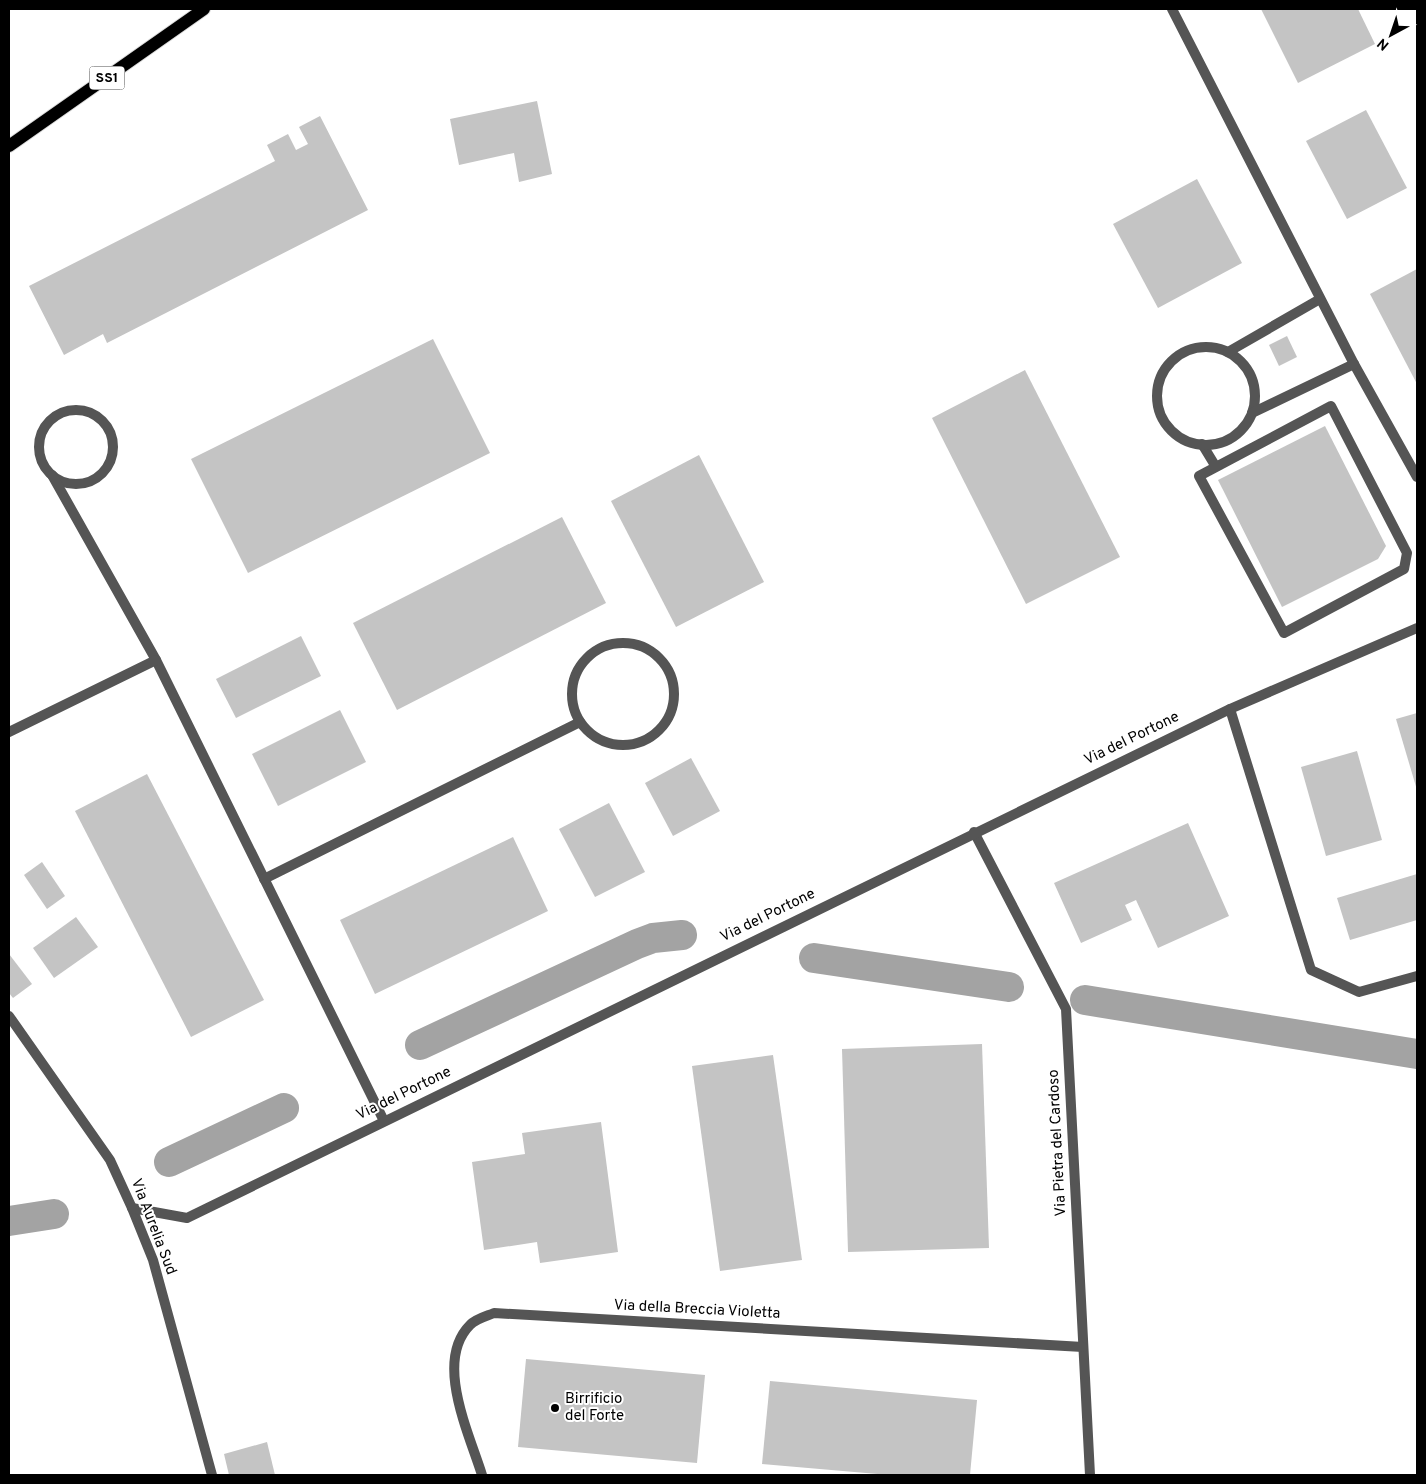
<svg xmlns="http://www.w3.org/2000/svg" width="1426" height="1484" font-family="Overpass,sans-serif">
	<rect width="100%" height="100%" fill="#fff"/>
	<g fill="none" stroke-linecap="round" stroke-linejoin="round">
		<g stroke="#a3a3a3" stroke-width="30">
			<path d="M814 958 1009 987"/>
			<path d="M1085 1000 1417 1054"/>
			<path d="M420 1045 637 944 653 938 682 935"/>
			<path d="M169 1162 284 1108"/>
			<path d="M9 1221 54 1214"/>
		</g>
	</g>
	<g fill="#c4c4c4">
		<path d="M1261 9H1358L1375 44 1298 83Z"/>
		<path d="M537 101 552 174 519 182 514 153 459 165 450 119Z"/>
		<path d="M1366 110 1407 188 1347 219 1306 141Z"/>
		<path d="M320 116 368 210 107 343 103 334 64 355 29 286 275 161 267 145 288 134 296 150 308 144 299 127Z"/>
		<path d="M1197 179 1242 263 1158 308 1113 224Z"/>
		<path d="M1417 269V384L1370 294Z"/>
		<path d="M1287 336 1297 357 1279 366 1269 345Z"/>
		<path d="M433 339 490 453 248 573 191 459Z"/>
		<path d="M1025 370 1120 557 1026 604 932 418Z"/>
		<path d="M1325 426 1386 546 1378 559 1282 607 1218 480Z"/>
		<path d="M699 455 764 582 676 627 611 501Z"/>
		<path d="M562 517 606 603 397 710 353 623Z"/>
		<path d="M301 636 321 676 236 718 216 679Z"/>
		<path d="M340 710 366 762 278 806 252 754Z"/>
		<path d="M1417 713V790L1396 719Z"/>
		<path d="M1357 751 1382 840 1326 856 1301 767Z"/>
		<path d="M691 758 720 811 673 836 645 783Z"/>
		<path d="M147 774 264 1000 191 1037 75 811Z"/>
		<path d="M609 803 645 872 595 897 559 829Z"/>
		<path d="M1188 823 1229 916 1158 948 1136 900 1125 905 1132 920 1081 943 1054 883Z"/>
		<path d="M513 837 548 911 375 994 340 920Z"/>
		<path d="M42 862 65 896 47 909 24 875Z"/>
		<path d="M1417 874V920L1350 940 1337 898Z"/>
		<path d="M76 917 98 947 54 978 33 948Z"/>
		<path d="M9 954 32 984 13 998 9 993Z"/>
		<path d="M982 1044 989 1248 848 1252 842 1049Z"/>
		<path d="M773 1055 802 1260 720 1271 692 1066Z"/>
		<path d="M601 1122 618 1252 540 1263 537 1242 484 1250 472 1162 525 1154 522 1133Z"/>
		<path d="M526 1359 705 1375 697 1463 518 1447Z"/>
		<path d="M770 1381 977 1400 970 1475H889L762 1464Z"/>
		<path d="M267 1442 275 1475H229L224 1454Z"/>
	</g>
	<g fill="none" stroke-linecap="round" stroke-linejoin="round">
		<g stroke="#dbdbdb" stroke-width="14">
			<path id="primary" d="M9 146 204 9"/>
		</g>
		<path stroke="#555" stroke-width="10" d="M1202 444 1216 467 1331 406 1407 553 1404 569 1284 633 1199 476 1216 467"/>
		<g stroke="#555" stroke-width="10">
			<path d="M1172 9 1354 364 1417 477"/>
			<circle cx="1206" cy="396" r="49"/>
			<path d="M1228 352 1320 299"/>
			<circle cx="76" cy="447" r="37"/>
			<path d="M1252 413 1354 364"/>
			<path d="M52 475 156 660 384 1121"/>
			<circle cx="623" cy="694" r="51"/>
			<path d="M1230 709 1311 970 1359 992 1417 976"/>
			<path d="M9 732 156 660"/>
			<path d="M974 832 1066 1009 1090 1475"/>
			<path d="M264 879 580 722"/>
			<path d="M9 1016 110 1160 132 1208 153 1260 212 1475"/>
			<path d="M132 1208 187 1218 1230 709 1417 628"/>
			<path d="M482 1475C469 1433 434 1361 470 1325 475 1319 487 1316 494 1313L1083 1347"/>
		</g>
		<use href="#primary" stroke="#000" stroke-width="12"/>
	</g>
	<circle fill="#000" stroke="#fff" stroke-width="2" cx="555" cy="1408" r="5"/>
	<g text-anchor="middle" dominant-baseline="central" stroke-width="4" stroke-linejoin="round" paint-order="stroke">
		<rect fill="#fff" stroke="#4c4c4c" stroke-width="1" x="89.5" y="66.5" width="35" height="23" rx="4"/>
		<g font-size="14" font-weight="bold" fill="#000">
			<text x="107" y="78">SS1</text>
		</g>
		<g font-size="15" fill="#000" stroke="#fff">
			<text transform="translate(1132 739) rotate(-26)">Via del Portone</text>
			<text transform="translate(768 916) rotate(-26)">Via del Portone</text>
			<text transform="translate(404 1094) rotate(-26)">Via del Portone</text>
			<text transform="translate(1058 1143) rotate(-93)">Via Pietra del Cardoso</text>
			<text transform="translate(153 1227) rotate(69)">Via Aurelia Sud</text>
			<text transform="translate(697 1310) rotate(3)">Via della Breccia Violetta</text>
		</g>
		<g font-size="15" fill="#000" stroke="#fff" text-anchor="start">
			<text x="565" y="1399">Birrificio<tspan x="565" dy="17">del Forte</tspan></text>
		</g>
	</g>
	<rect width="1426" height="1484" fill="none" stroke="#000000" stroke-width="20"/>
	<g transform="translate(1391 35) rotate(220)" stroke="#ffffff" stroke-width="4" paint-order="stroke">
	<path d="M0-4L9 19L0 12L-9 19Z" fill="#000000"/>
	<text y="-8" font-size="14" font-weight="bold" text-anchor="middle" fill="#000000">N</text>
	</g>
</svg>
